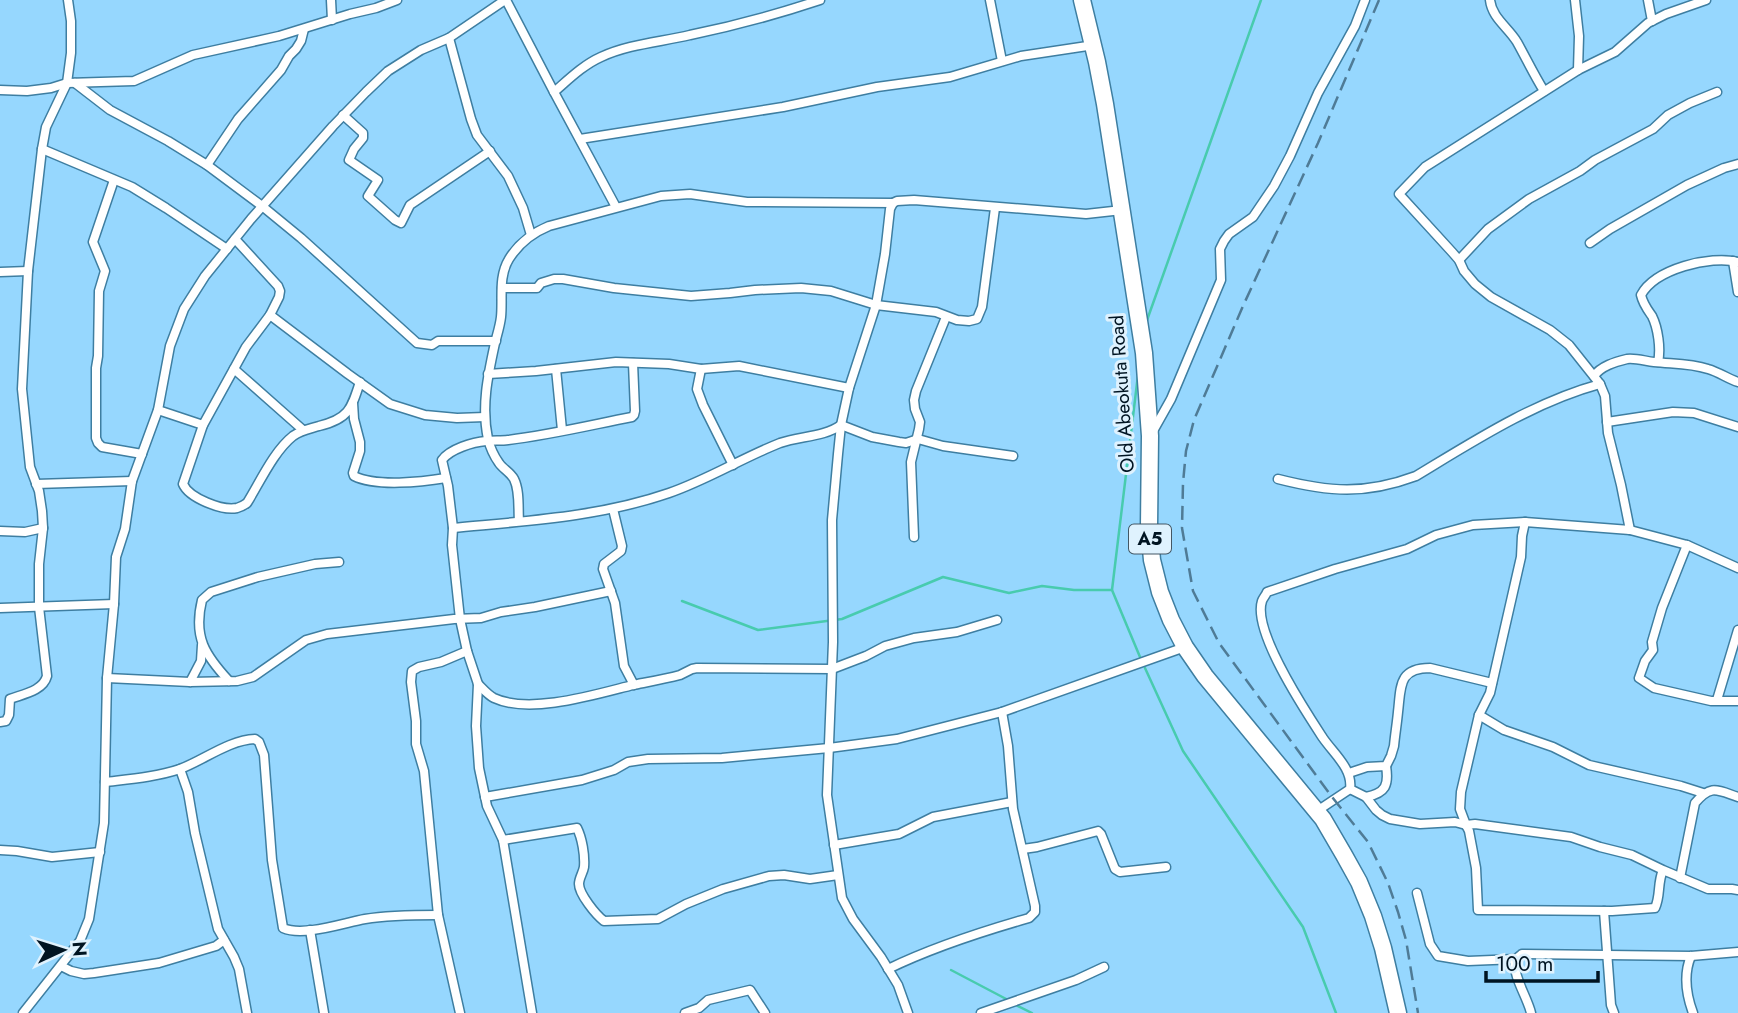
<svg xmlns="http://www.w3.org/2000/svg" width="1738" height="1013" font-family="Jost,sans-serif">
	<rect width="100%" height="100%" fill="#96d7fe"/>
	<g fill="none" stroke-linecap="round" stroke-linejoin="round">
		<g stroke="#48cbae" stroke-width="2.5">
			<path d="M1146 323 1261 0"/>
			<path d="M1138 375 1112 590 1140 657"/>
			<path d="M682 601 758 630 842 619 943 577 1009 593 1042 586 1074 590H1112"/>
			<path d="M1145 668 1183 751 1303 927 1336 1013"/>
			<path d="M951 970 1010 1001"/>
			<path d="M1016 1005 1032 1013"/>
		</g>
		<g stroke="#3e7ea1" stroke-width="11">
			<g id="street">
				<path d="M331 0 332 20"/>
				<path d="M506 0 554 92 616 207"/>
				<path d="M990 0 1002 61"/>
				<path d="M1490 0C1492 18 1508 27 1517 42 1526 58 1534 75 1544 91"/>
				<path d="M1575 0 1579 36 1578 70"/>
				<path d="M1648 0 1652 21"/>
				<path d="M449 38 471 119 477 135 508 176 523 208 531 235"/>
				<path d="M75 83 110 110 168 141 207 165 262 206 301 238 417 343 432 345 438 341H496"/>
				<path d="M0 90 27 91 51 88 67 83 134 81 193 55 279 36 350 14 376 8 397 0"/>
				<path d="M554 92C568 80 583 65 601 57 629 44 661 42 690 35 734 26 778 14 820 0"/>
				<path d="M343 115 363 133V138L354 149 349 160 378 180 368 196 395 220 401 223 410 205 490 151"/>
				<path d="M580 139 783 107 877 87 950 77 1021 56 1094 45"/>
				<path d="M42 149 132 187 166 208 227 249"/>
				<path d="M207 165 238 119 281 70 289 56 296 49 301 41 304 29"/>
				<path d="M114 180 93 242 105 271 99 291 98 356 96 368V438L98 443 102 447 142 454"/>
				<path d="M235 239 278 286 280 291 279 297 270 315 246 347 203 425 183 484C189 498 222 511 237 508 241 507 243 506 247 503 260 482 274 451 293 436 301 430 309 429 319 426 348 419 351 410 360 382"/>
				<path d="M1590 243 1610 229 1687 185 1724 168 1738 164"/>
				<path d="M1459 260 1488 229 1529 199 1580 171 1595 160 1653 129 1668 115 1690 103 1717 92"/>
				<path d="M1733 261 1738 292"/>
				<path d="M0 272 28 271"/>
				<path d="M502 288H537L541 283 554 279H563L614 288 691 296 730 293 755 290 801 288 831 291 876 305 936 312 957 320 969 321 977 319 982 307 995 208"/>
				<path d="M270 315 348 374 390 404 425 415 457 418 485 417"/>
				<path d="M1658 362C1661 349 1658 328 1652 316 1647 309 1643 304 1641 295 1655 269 1710 255 1738 262"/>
				<path d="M234 369 303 430"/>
				<path d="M556 369 562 430"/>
				<path d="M701 369 697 389 703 405 733 465"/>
				<path d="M488 374 536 371 616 362 669 364 701 369 739 366 849 388"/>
				<path d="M1594 376C1601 366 1615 362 1627 359 1636 358 1645 361 1654 362 1673 364 1690 363 1708 369 1719 372 1728 379 1738 382"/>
				<path d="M353 403 354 419 360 442V451L353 473 354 476C376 487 422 482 446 478"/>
				<path d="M158 410 203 425"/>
				<path d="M1607 422 1673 412 1694 413 1738 427"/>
				<path d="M1153 431 1171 399 1221 280 1220 249 1224 241 1229 234 1253 217 1274 186 1290 156 1318 93 1355 26 1365 0"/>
				<path d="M1278 479C1329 492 1365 495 1416 476 1474 441 1534 402 1600 384"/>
				<path d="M36 484 132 481"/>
				<path d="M613 509 622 546 621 551 604 564 603 569 615 603 624 666 634 685"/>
				<path d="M519 521C518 508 520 491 514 479 510 472 503 469 499 463 494 456 490 447 488 439 481 406 488 375 495 343 497 335 500 326 501 317 503 298 498 277 509 259 519 243 532 233 549 226L661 196 690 194 747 202 893 203"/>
				<path d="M453 528C525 521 600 517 669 493 707 480 742 458 780 443 800 436 824 437 841 425L872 437 899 442 906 443 918 439 943 446 1013 456"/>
				<path d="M1630 530 1621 485 1608 433 1605 396 1600 384 1569 345 1550 330 1491 297 1475 284 1464 271 1459 260 1452 252 1399 194 1425 167 1578 70 1615 52 1648 23 1666 14 1706 0"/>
				<path d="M0 531 25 532 43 528"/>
				<path d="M914 537 911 462 919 429 920 422 915 409 914 400 916 391 946 317"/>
				<path d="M1687 545 1662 608 1652 642 1653 650 1645 661 1639 678 1654 688 1711 701H1738"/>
				<path d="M0 608 114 604"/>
				<path d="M107 678 190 682 237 681 253 677 306 640 327 634 454 619 481 618 501 612 535 607 611 591"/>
				<path d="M229 681C205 655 193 637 202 600L211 592 258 577 315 564 339 562"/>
				<path d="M190 682 201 661 202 645"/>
				<path d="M478 684C483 689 488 695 494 698 530 715 597 694 633 685 648 682 665 679 680 675L692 669 697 668 832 669 866 656 885 646 914 638 957 632 997 620"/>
				<path d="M1717 700 1738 630"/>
				<path d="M1479 715 1504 730 1553 747 1589 765 1681 786 1703 793"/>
				<path d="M0 722 6 721 9 715 10 699C23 694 43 691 47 676L39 607V564L43 528 42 511 39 491 30 467 22 389 28 271 42 149 46 127 67 83 71 53V21L68 0"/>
				<path d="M180 769 188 792 195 833 218 929 234 957 239 969 247 1013"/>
				<path d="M1349 773 1367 767 1386 766 1391 756 1394 746C1395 735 1397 723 1398 712 1401 687 1398 668 1430 668L1492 683"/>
				<path d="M105 782C130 779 156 777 180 769 204 760 229 740 255 739L259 742 264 755 272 860 283 928C303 937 343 923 365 919 389 915 414 915 438 915"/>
				<path d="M1350 789 1366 797C1386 793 1389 785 1386 766"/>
				<path d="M485 797 582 780 614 770 628 762 648 759 722 758 829 748 897 739 1002 712 1185 647"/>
				<path d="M1366 797 1376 810 1382 815 1390 819 1420 824 1455 822 1466 825"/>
				<path d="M1317 811 1350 789C1353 769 1334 754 1323 738 1306 712 1252 631 1262 601 1263 598 1266 595 1267 592L1335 569 1407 549 1436 535 1473 525 1525 522 1630 530 1687 545 1738 568"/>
				<path d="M1466 825 1460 809 1461 792 1479 715 1490 693 1521 557 1522 536 1525 522"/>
				<path d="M503 840 577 828C582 838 585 855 584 867 583 873 579 878 579 884 579 894 596 915 604 921L658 919 686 904 723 889 769 876 784 875 810 879 838 875"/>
				<path d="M834 845 899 834 933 817 1012 802"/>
				<path d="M1023 849 1037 847 1098 831 1101 834 1115 869 1120 872 1166 867"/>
				<path d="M0 850 17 851 52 857 100 852"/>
				<path d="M1663 870 1632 855 1600 847 1571 837 1475 824 1466 825 1469 831 1476 868 1478 910 1612 911 1655 908C1661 895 1657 884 1663 870L1708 889H1732L1738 890"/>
				<path d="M1680 878 1695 803C1711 784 1717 790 1738 797"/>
				<path d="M1417 893 1430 944 1438 956 1468 961 1517 959"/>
				<path d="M1604 911 1611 1005 1614 1013"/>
				<path d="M310 930 324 1013"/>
				<path d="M1691 956C1683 975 1686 994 1693 1013"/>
				<path d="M61 966 71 971 84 974 94 973 159 963 216 946 224 940"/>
				<path d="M888 969C933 947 980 932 1029 918L1035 912V906L1013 809 1008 746 1002 712"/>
				<path d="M23 1013 80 941 89 919 104 823 107 678 114 604 116 557 125 529 132 481 158 410 170 346 184 309 205 276 251 219 333 126 366 92 388 71 421 50 449 38 505 0"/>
				<path d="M460 1013 438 915 424 771 416 744V721L411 682 412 671 419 667 441 662 467 651"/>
				<path d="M532 1013 503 840 487 806 479 768 476 726 478 684 467 651 460 619 452 545 453 528 448 486 442 460C450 449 473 442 486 441 493 440 501 441 508 440 550 435 591 425 632 417L634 415 635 411 633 363"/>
				<path d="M685 1013 699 1008 708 1000 750 990 765 1013"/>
				<path d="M908 1013 898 985 881 957 853 919 842 898 827 795 833 642 832 520 838 454 841 425 849 388 876 305 885 254 890 209 893 203 897 201 914 200 1086 214 1122 210"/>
				<path d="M981 1013 1076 980 1104 967"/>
				<path d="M1531 1013C1528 999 1513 976 1515 963 1516 958 1518 957 1522 954L1691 956 1738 952"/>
			</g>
		</g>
		<g stroke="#3e7ea1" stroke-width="19">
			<path id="highway" d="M1082 0 1097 62 1105 104 1144 353 1150 436 1149 527 1152 560 1160 592 1171 620 1185 647 1205 676 1323 819 1344 855 1359 882 1373 916 1383 948 1398 1013"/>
		</g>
		<use href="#street" stroke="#fff" stroke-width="8"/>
		<use href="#highway" stroke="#fff" stroke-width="16"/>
		<path stroke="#4f7b96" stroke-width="2.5" stroke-dasharray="14 7" stroke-linecap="butt" d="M1379 0 1318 143 1243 306 1194 420 1186 451 1183 483 1182 528 1193 591 1219 643 1332 797 1368 842 1388 883 1398 912 1406 940 1418 1013"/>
	</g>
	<g text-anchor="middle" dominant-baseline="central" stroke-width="6" stroke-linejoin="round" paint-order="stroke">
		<rect fill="#dff2fe" stroke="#435764" stroke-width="2" x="1129" y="524.5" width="42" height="29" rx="5"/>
		<g font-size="18" font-weight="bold" fill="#001422">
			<text x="1150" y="539">A5</text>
		</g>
		<g font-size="19" fill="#001422" stroke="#dff2fe">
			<text transform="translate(1122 394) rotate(-94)">Old Abeokuta Road</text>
		</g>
	</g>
	<g transform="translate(63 950) rotate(86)" stroke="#dff2fe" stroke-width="5" paint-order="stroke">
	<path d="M0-5L12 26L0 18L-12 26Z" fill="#001422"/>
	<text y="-10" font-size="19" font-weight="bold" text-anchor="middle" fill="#001422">N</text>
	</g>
	<path d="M1486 971v10h112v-10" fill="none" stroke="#001422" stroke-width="3.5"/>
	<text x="1496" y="971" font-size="21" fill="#001422" stroke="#dff2fe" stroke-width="5" paint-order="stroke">100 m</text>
</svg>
